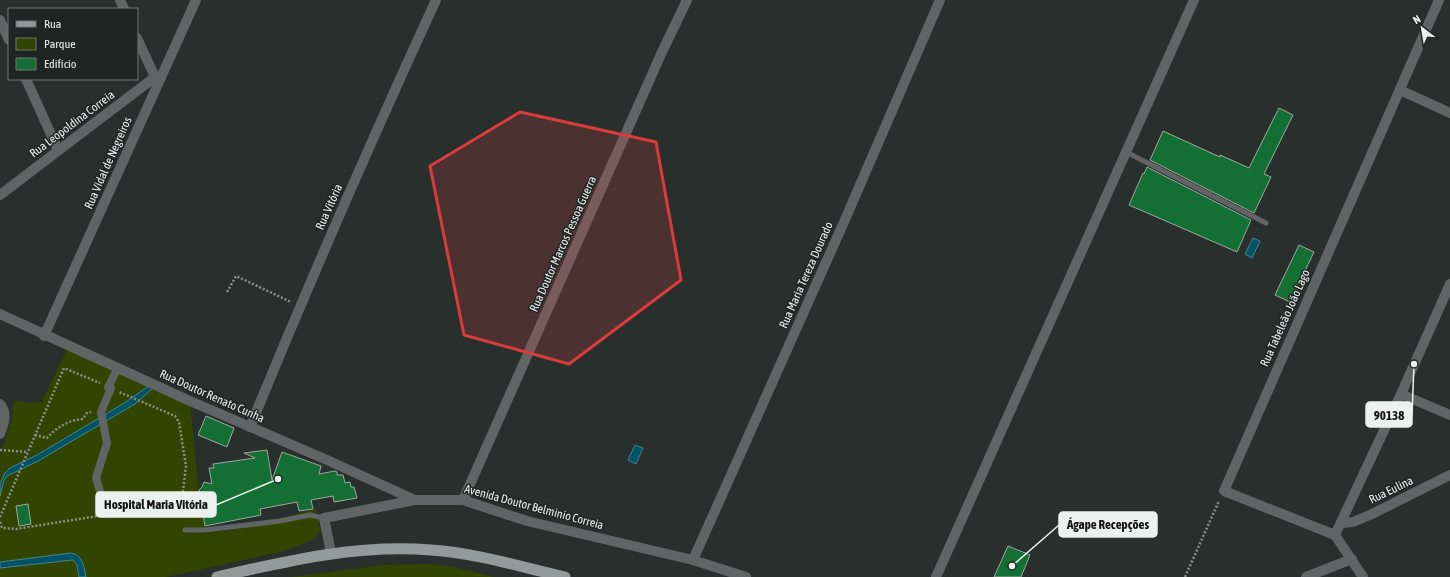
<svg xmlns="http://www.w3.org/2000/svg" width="1450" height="577" font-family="'Asap Condensed',sans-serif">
	<rect width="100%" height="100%" fill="#292f2d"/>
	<g fill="#314400">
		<path d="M69 346 190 401 199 494 205 526V533L233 530 316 509 321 532 314 539 301 545 280 552 166 577H0V455L12 419 14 401 41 403Z"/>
		<path d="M430 564 455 567 494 577H291L385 565Z"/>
	</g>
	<g fill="#015468" stroke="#488390">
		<path d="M1253 238 1260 241 1252 258 1245 254Z"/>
		<path d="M150 385 154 387 135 404 38 461 7 476 4 480 0 496V484L5 473 10 468 37 455 126 402Z"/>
		<path d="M635 445 643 448 636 464 628 460Z"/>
		<path d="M71 553C83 555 84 567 86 577H79L77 565 73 560 0 568V562Z"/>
	</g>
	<g fill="#136f33" stroke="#a1a7a1">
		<path d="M1279 108 1293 115 1264 174 1271 177 1254 213 1150 160 1163 131 1220 157V155L1249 168Z"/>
		<path d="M1147 167 1251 220 1237 252 1129 205 1143 173 1144 174Z"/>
		<path d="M1299 245 1314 252 1290 302 1275 295Z"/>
		<path d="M206 416 234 428 227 447 198 435Z"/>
		<path d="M267 450 272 480 282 452 321 466 319 474 335 471 337 472V475H343L345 483 350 482 351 487H354L357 498 334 502 333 496 311 500 313 509 299 511 297 502 260 509 261 515 205 526 199 490 202 487 204 482 212 484 209 468H214L213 464 255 458 244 453Z"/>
		<path d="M28 504 31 524 19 526 16 506Z"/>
		<path d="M1008 546 1030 555 1021 577H994Z"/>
	</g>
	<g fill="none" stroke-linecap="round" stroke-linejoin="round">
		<g stroke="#8a8f8d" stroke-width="2.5" stroke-dasharray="2 2" stroke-linecap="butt">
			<path d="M227 292 236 276 291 302"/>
			<path d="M35 435 47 438C56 428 68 420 83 419L87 413 91 412"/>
			<path d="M0 450 28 452"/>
			<path d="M117 513 172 504 183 491 186 466 179 422 175 416 119 392"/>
			<path d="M0 517 64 368 100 383"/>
			<path d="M0 522 2 528 16 529 98 516"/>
			<path d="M1185 577 1219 501"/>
		</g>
		<g stroke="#616464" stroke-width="5">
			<path d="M1126 152 1266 223"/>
			<path d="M185 530H205L280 521 310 515 324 518"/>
		</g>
		<g stroke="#616464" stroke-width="8">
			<path d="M108 387 118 368"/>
			<path d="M107 514 96 478 107 443 101 412 111 388"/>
		</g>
		<g stroke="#616464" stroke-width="10">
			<path d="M120 0 124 9"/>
			<path d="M0 20 9 40"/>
			<path d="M137 38 155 77"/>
			<path d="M26 79 58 150"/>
			<path d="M1400 90 1450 113"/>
			<path d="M0 195 155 77 161 78"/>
			<path d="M0 314 190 401 327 460 415 500"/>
			<path d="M44 336 196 0"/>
			<path d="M1401 394 1450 415"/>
			<path d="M0 404C8 413 4 424 0 434"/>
			<path d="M250 427C309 283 371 141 436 0"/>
			<path d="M463 500 662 52 687 0"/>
			<path d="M1342 523 1353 522 1372 514 1450 475"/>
			<path d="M1335 535 1401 394 1450 284"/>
			<path d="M331 553 324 518 415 500H463L527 521 693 560 746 577"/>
			<path d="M693 560 844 222 940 0"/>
			<path d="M936 577 1194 0"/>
			<path d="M1306 577 1352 559"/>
			<path d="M1363 577 1335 535 1224 491 1439 0"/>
		</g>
		<path stroke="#939a9a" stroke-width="11" d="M217 577C287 561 358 544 431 550 476 553 521 567 565 577"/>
	</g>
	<path fill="#d83c3c" fill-opacity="0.2" stroke="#d83c3c" stroke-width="3" stroke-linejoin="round" d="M520 112 656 142 681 280 569 364 464 335 430 166Z"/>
	<g text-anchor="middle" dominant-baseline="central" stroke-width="3" stroke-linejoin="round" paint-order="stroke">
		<g font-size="12" fill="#ecf1ef" stroke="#1f2523">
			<text transform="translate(72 124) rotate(-37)">Rua Leopoldina Correia</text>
			<text transform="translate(108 163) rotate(-66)">Rua Vidal de Negreiros</text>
			<text transform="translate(329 207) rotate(-66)">Rua Vitória</text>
			<text transform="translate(563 244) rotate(-66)">Rua Doutor Marcos Pessoa Guerra</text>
			<text transform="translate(806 275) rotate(-66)">Rua Maria Tereza Dourado</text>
			<text transform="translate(1285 318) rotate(-66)">Rua Tabeleão João Lago</text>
			<text transform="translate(212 396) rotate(24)">Rua Doutor Renato Cunha</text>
			<text transform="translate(1391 490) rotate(-26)">Rua Eulina</text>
			<text transform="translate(534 507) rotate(15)">Avenida Doutor Belminio Correia</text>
		</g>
	</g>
	<path fill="none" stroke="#ecf1ef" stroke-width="1.5" d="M1414 364L1412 415M278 479L216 505M1012 566L1059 525"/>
	<g fill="#ecf1ef" stroke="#1f2523" stroke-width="1.5">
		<circle cx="1414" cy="364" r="4"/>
		<circle cx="278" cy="479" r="4"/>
		<circle cx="1012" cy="566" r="4"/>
	</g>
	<g fill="#ecf1ef" stroke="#ecf1ef" stroke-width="1.5">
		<rect x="1366" y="402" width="46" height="25" rx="4"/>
		<rect x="96" y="492" width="120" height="25" rx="4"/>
		<rect x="1059" y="512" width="98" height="25" rx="4"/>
	</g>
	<g font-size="13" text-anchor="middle" font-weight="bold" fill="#111">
		<text x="1389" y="420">90138</text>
		<text x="156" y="509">Hospital Maria Vitória</text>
		<text x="1108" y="529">Ágape Recepções</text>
	</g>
	<rect x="8" y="8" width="130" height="72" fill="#1f2523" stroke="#717775"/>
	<rect x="16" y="21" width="20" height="6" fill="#939a9a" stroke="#717775"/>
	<text x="44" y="28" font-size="12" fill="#ecf1ef">Rua</text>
	<rect x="16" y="38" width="20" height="12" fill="#314400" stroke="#717775"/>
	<text x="44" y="48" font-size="12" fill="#ecf1ef">Parque</text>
	<rect x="16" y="58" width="20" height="12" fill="#136f33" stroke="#717775"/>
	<text x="44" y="68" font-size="12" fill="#ecf1ef">Edifício</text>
	<g transform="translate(1422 28) rotate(329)" stroke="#1f2523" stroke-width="3" paint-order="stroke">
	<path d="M0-3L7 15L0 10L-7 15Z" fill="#ecf1ef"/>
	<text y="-6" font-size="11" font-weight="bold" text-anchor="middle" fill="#ecf1ef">N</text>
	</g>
</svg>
